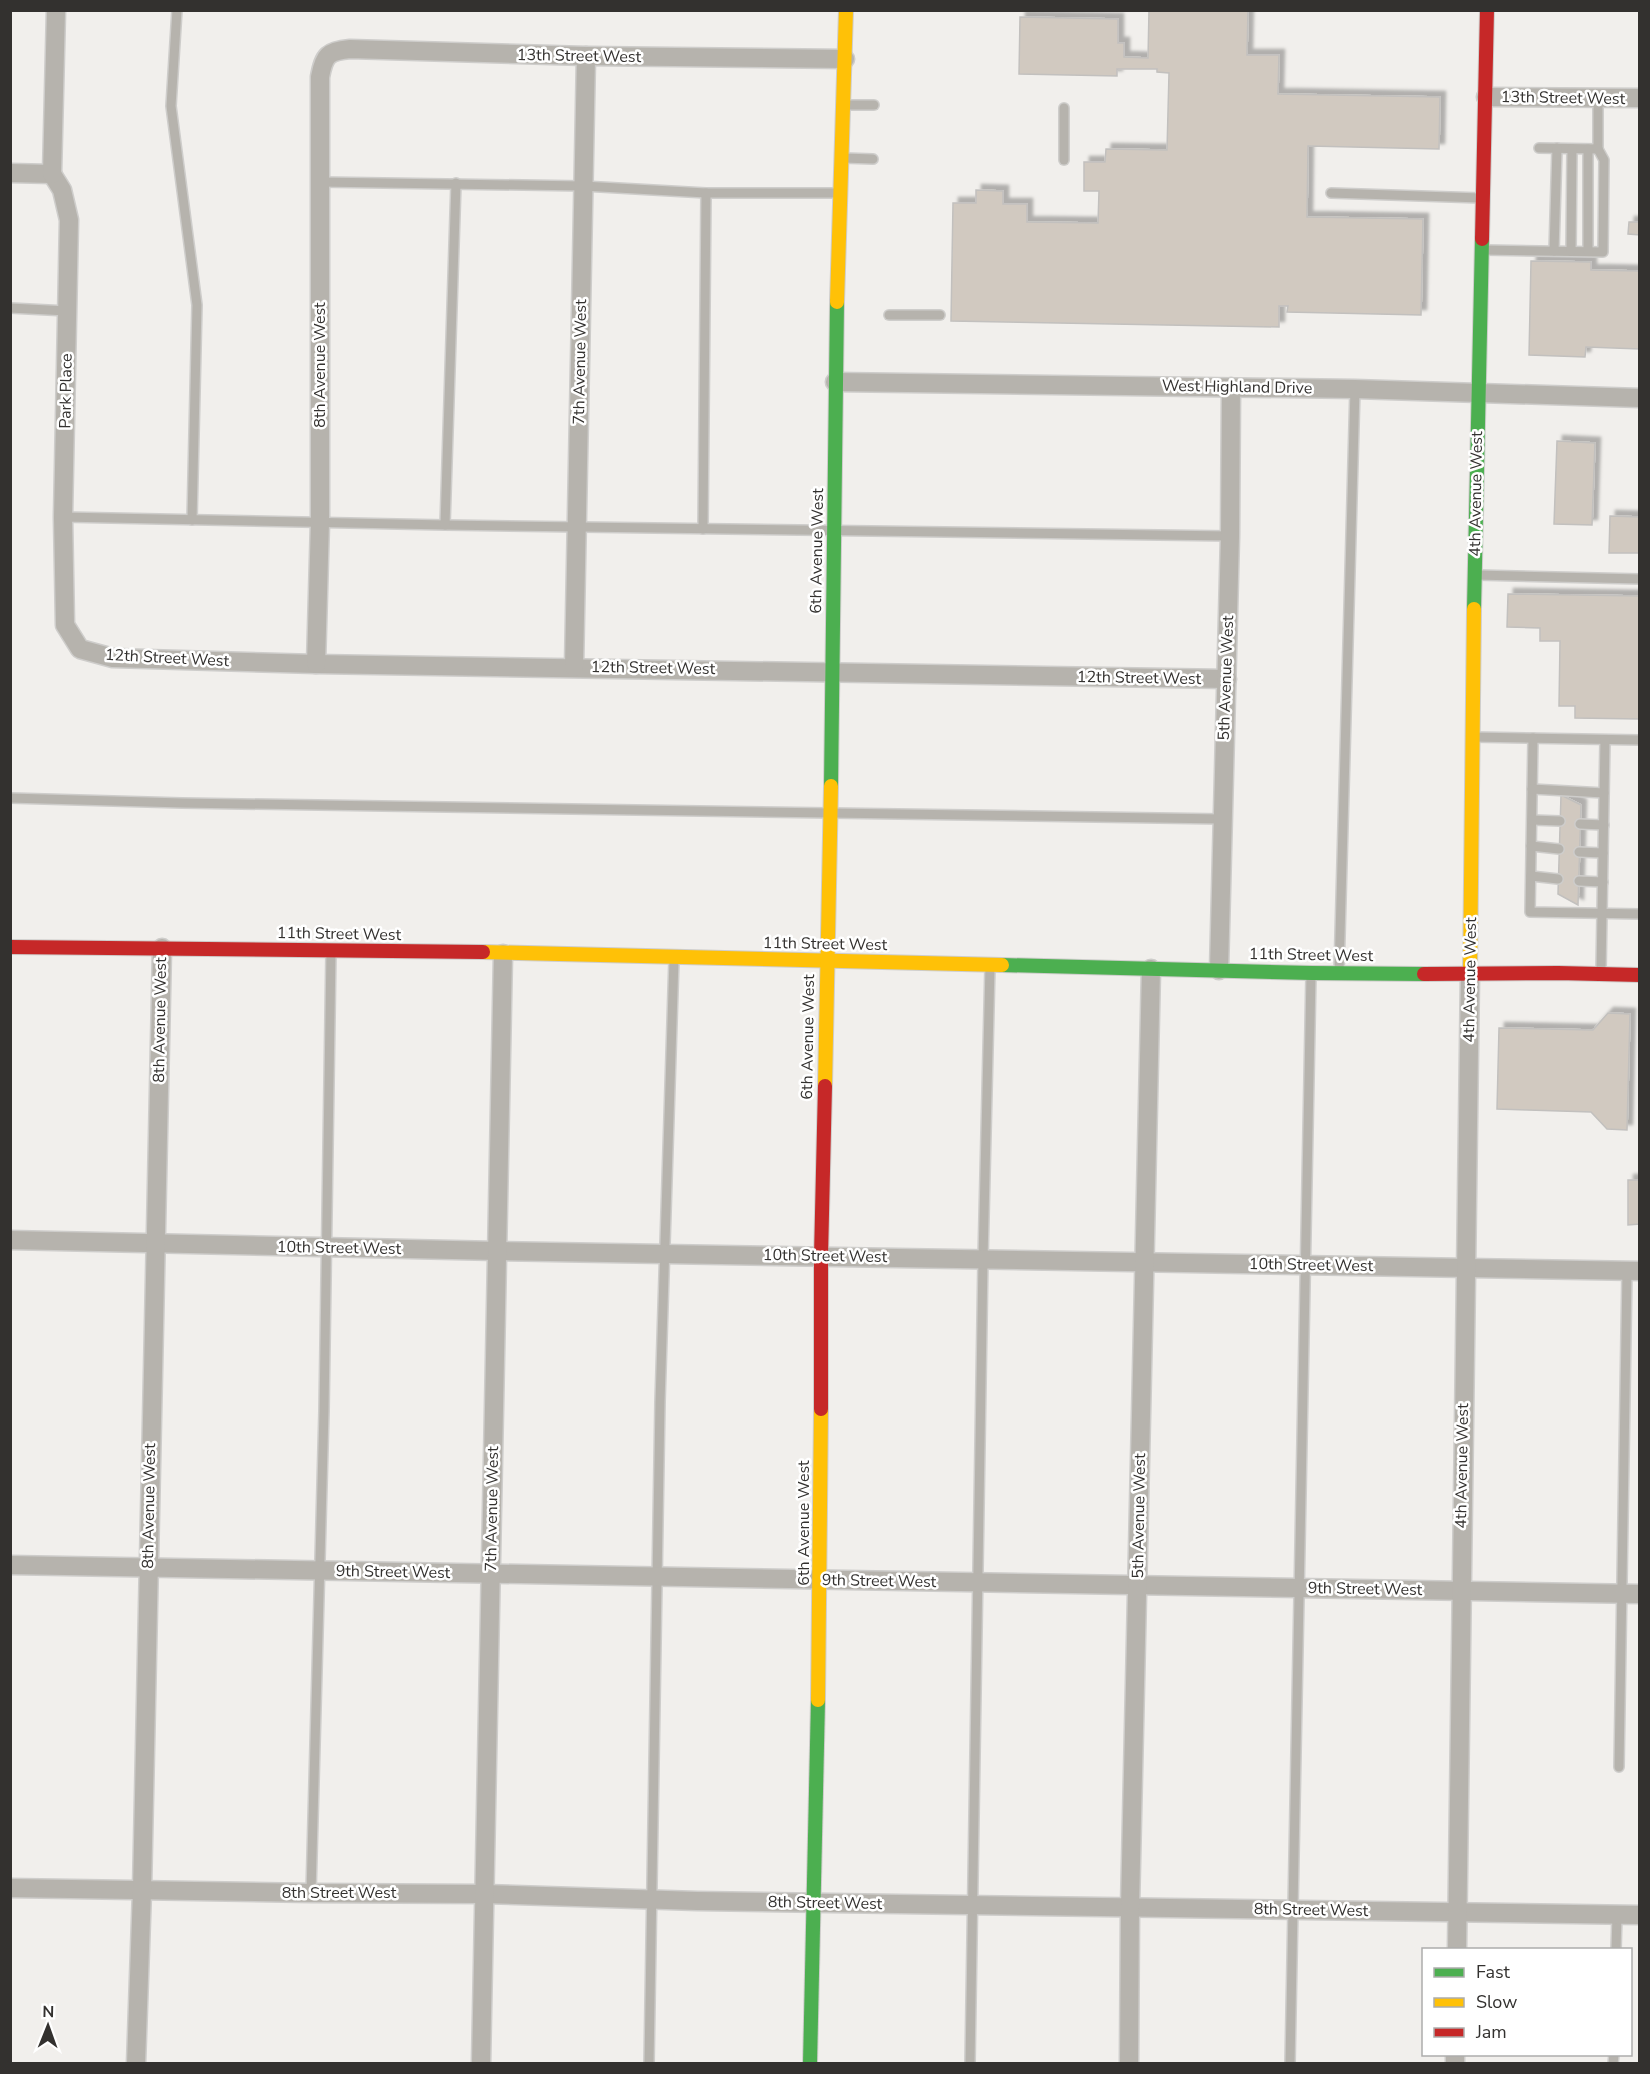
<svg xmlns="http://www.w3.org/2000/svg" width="1650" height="2074" font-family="'Nunito Sans',sans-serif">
	<defs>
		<filter id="shadow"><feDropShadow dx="5.5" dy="-5.5" stdDeviation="1.5" flood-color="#0004"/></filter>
	</defs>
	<rect width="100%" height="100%" fill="#f1efec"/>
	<g fill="#d1c9c0" stroke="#c2c0be" stroke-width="1.5" filter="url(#shadow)">
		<path d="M1149 10H1248L1247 55H1279L1278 94 1440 97 1439 149 1308 146 1307 217 1423 219 1421 315 1287 312 1288 306H1279V327L951 321 953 203H976V190L1003 191V204H1027V222L1098 223 1099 191H1084V162H1105L1106 149 1167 150 1169 73 1157 72V69H1117V76L1019 74 1020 17 1118 19V43H1124V57L1148 58Z"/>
		<path d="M1629 222H1640V235L1628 234Z"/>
		<path d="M1531 261 1591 262V270L1640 271V349L1586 347 1585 357 1529 355Z"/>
		<path d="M1557 441 1595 443 1592 525 1554 524Z"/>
		<path d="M1610 516 1640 517V553H1609Z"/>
		<path d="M1508 594 1640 596V719L1575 718V706H1559L1560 641H1540V628L1507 627Z"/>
		<path d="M1561 795 1581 805 1578 905 1558 894Z"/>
		<path d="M1608 1013 1630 1014 1627 1130 1607 1129 1591 1112 1497 1109 1499 1028 1593 1030Z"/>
		<path d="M1628 1180H1640V1224L1628 1225Z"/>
	</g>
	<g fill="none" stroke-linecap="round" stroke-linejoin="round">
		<g stroke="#cecdcb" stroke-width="12">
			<g id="lane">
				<path d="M177 10 171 106 197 305 192 520"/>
				<path d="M844 105H874"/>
				<path d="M1539 148 1598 149V98"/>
				<path d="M844 158 873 159"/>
				<path d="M1064 160V108"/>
				<path d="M320 182 583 186 706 193H838"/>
				<path d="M1331 193 1481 198"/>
				<path d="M1484 250 1603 252 1604 160 1598 149"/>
				<path d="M1554 251 1557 148"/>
				<path d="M1571 251 1572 149"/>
				<path d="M1588 251V149"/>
				<path d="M10 308 67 311"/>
				<path d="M889 315H940"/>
				<path d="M63 517 445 525 1230 536"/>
				<path d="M445 525 456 183"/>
				<path d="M703 529 706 193"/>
				<path d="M1477 575 1640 579"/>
				<path d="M1473 737 1640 740"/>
				<path d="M1533 738 1530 912 1640 914"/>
				<path d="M1532 789 1604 793"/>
				<path d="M10 798 182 803 1222 819"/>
				<path d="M1532 820 1560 821"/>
				<path d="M1580 824 1604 825"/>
				<path d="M1531 846 1559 849"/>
				<path d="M1579 852 1603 853"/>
				<path d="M1531 876 1558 879"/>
				<path d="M1579 881 1603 882"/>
				<path d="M1601 971 1605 740"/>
				<path d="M1339 972 1355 389"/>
				<path d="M1619 1767 1627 1271"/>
				<path d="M311 1893 324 1411 331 951"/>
				<path d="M1616 1950 1617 1915"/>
				<path d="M649 2064 660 1402 674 959"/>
				<path d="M970 2064 983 1259 990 966"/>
				<path d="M1290 2064 1311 974"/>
				<path d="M1613 2064 1614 2054"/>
			</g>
		</g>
		<g stroke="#cecdcb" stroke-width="21">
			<g id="street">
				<path d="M1486 97 1640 98"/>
				<path d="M10 173 52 174"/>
				<path d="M52 174 62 190 69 220 63 517 65 625 80 649 113 658 316 664 1227 679"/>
				<path d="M52 174 56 10"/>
				<path d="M835 382 1355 389 1640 398"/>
				<path d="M316 664 320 522V77C324 55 328 51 350 49L586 56 845 59"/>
				<path d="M574 667 586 56"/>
				<path d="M1219 970 1230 536 1231 387"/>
				<path d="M10 1240 497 1251 1640 1271"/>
				<path d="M10 1565 1640 1594"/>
				<path d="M10 1888 311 1893 484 1894 697 1901 1640 1915"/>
				<path d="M1457 1950 1470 973"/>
				<path d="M136 2064 142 1890 162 948"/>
				<path d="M481 2064 503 954"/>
				<path d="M1129 2064 1130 1907 1151 969"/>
				<path d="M1455 2064V2054"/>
			</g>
		</g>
		<g stroke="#cecdcb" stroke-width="16">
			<g id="fast">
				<path d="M1474 609 1482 239"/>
				<path d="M831 786 837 302"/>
				<path d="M1002 965 1312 973 1424 974"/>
				<path d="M810 2064 818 1700"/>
			</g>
		</g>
		<g stroke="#cecdcb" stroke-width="16">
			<g id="slow">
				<path d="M837 302 846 10"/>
				<path d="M483 952 1002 965"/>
				<path d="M1470 973 1474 609"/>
				<path d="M825 1086 831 786"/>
				<path d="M818 1700 821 1409"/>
			</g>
		</g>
		<g stroke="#cecdcb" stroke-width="16">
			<g id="jam">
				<path d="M1482 239 1487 10"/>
				<path d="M10 947 483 952"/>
				<path d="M1424 974 1558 973 1640 975"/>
				<path d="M821 1409V1256L825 1086"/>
			</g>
		</g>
		<use href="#lane" stroke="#b6b3ad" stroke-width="9"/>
		<use href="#street" stroke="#b6b3ad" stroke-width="18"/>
		<use href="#fast" stroke="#4caf50" stroke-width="14"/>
		<use href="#slow" stroke="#ffc107" stroke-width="14"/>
		<use href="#jam" stroke="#c62828" stroke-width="14"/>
	</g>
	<g text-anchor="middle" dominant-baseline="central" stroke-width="5" stroke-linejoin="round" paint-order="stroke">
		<g font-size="16" fill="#33312f" stroke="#fff">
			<text transform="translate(579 56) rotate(1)">13th Street West</text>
			<text transform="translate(1563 98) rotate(1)">13th Street West</text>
			<text transform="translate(580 362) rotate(-89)">7th Avenue West</text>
			<text transform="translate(320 365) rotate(-90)">8th Avenue West</text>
			<text transform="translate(1237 387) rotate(1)">West Highland Drive</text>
			<text transform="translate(66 391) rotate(-89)">Park Place</text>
			<text transform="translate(1476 494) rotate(-89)">4th Avenue West</text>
			<text transform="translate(817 551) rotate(-89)">6th Avenue West</text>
			<text transform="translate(167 658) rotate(3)">12th Street West</text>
			<text transform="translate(653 668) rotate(1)">12th Street West</text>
			<text transform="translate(1139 678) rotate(1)">12th Street West</text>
			<text transform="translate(1226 678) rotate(-88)">5th Avenue West</text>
			<text transform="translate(339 934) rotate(1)">11th Street West</text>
			<text transform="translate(825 944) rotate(1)">11th Street West</text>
			<text transform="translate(1311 955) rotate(1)">11th Street West</text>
			<text transform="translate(1470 980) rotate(-89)">4th Avenue West</text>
			<text transform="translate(160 1020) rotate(-89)">8th Avenue West</text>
			<text transform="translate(808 1037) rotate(-89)">6th Avenue West</text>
			<text transform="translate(339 1248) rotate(1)">10th Street West</text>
			<text transform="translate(825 1256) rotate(1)">10th Street West</text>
			<text transform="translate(1311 1265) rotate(1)">10th Street West</text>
			<text transform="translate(1462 1466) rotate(-89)">4th Avenue West</text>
			<text transform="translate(149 1506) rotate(-89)">8th Avenue West</text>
			<text transform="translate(492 1509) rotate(-89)">7th Avenue West</text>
			<text transform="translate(1139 1516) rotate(-89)">5th Avenue West</text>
			<text transform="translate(804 1523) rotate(-90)">6th Avenue West</text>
			<text transform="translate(393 1572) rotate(1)">9th Street West</text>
			<text transform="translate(879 1581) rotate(1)">9th Street West</text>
			<text transform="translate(1365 1589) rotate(1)">9th Street West</text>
			<text x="339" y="1893">8th Street West</text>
			<text transform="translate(825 1903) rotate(1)">8th Street West</text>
			<text transform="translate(1311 1910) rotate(1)">8th Street West</text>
		</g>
	</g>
	<rect width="1650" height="2074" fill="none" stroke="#33312f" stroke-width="24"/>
	<rect x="1422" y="1948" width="210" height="108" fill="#ffffff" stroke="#adadac" stroke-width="1.5"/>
	<rect x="1434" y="1968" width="30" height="9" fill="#4caf50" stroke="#adadac" stroke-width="1.5"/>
	<text x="1476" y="1978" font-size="18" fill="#33312f">Fast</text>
	<rect x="1434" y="1998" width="30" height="9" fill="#ffc107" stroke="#adadac" stroke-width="1.5"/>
	<text x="1476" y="2008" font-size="18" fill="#33312f">Slow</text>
	<rect x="1434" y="2028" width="30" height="9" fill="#c62828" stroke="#adadac" stroke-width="1.5"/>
	<text x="1476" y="2038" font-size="18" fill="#33312f">Jam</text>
	<g transform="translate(48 2026) rotate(1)" stroke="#ffffff" stroke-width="4.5" paint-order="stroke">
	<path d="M0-4.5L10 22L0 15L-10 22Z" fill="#33312f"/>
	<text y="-9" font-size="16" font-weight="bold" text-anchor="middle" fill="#33312f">N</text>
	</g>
</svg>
